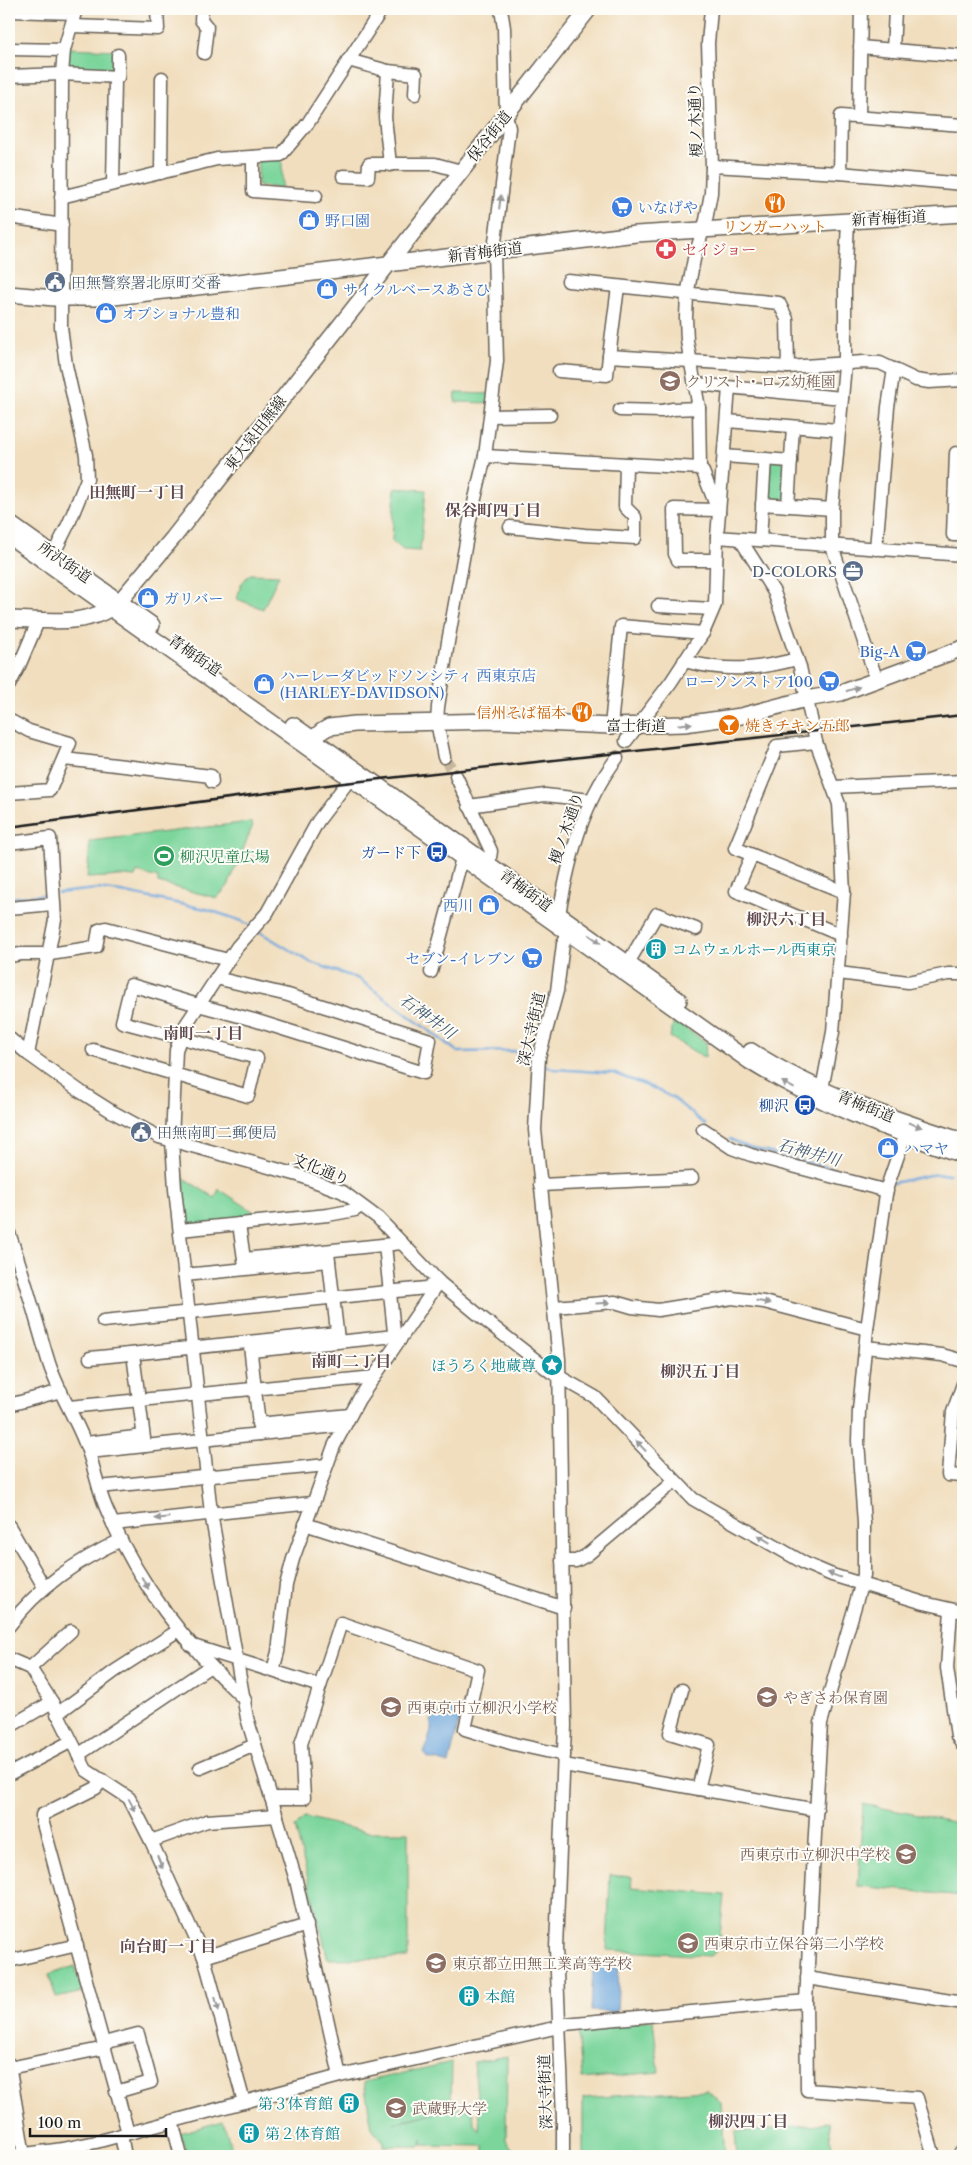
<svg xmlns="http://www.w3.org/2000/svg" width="972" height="2165" font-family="'Libre Caslon Text','Noto Serif JP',serif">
	<rect width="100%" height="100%" fill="#fdfcf7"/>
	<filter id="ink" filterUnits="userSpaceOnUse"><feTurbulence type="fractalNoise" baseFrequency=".02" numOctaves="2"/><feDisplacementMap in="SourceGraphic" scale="10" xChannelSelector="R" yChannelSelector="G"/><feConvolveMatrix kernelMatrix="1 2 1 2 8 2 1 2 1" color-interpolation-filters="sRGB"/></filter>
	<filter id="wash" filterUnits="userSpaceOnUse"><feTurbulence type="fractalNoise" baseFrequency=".0096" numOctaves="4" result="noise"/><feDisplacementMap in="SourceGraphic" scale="20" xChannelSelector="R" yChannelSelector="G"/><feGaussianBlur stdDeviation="1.12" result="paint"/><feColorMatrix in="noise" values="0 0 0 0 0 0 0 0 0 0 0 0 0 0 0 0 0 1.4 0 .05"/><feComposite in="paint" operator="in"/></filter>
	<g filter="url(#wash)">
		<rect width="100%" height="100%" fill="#f1debe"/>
		<g fill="#7bd59b" stroke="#4c785c">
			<path d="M68 48 116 50V75L63 72Z"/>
			<path d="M282 156V188L258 186V159Z"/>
			<path d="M456 393 492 394 491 403 455 402Z"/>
			<path d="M765 459 791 461 788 506 762 504Z"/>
			<path d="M395 488 426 490 420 551 403 550 392 541Z"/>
			<path d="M250 574 279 575 263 609 237 599 241 584Z"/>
			<path d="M250 822 253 825 228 886 217 898 158 883V878L137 872 135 877 124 876 87 878 90 841Z"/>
			<path d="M674 1021 706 1042 705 1058 670 1037Z"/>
			<path d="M177 1174 215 1198 219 1189 265 1219 183 1225Z"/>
			<path d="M863 1804 963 1824V1896L858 1886Z"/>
			<path d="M305 1817 366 1832H408V1958L328 1959 295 1827Z"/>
			<path d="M610 1875 632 1877 631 1887 724 1895 719 1948 710 1956 607 1950Z"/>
			<path d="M75 1966 83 1992 56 1998 49 1975Z"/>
			<path d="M653 2020 659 2072 582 2079 578 2027Z"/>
			<path d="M507 2056 506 2140 514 2151V2156H484V2146L422 2145V2139L421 2146H384V2142L372 2128 364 2082 452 2062 451 2108 394 2123C417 2119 452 2103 473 2110L474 2124 480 2131 474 2062Z"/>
			<path d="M707 2090 721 2103 725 2156H583V2098Z"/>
			<path d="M223 2121 234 2156H187L180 2133Z"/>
			<path d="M829 2123 833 2156H737L735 2132Z"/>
			<path d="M385 2149 395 2150 394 2156H368L373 2155V2150Z"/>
		</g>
		<g fill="#6ba4da" stroke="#44607b">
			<path d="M449 1708 457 1711 460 1717 449 1764 428 1758 424 1753 431 1731V1720Z"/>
			<path d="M593 1967H619L617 2012 591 2011Z"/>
		</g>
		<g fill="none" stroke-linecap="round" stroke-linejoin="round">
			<g stroke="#6ba4da" stroke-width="2.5">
				<path d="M58 893 97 889 121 892 206 909 242 921 249 925"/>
				<path d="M9 898 50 894"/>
				<path d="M258 931 310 962 359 979 458 1052 514 1051 535 1060"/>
				<path d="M542 1064 554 1069 613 1073 653 1088 673 1098 706 1125"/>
				<path d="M730 1139 747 1147 886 1182"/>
				<path d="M893 1183 930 1175 949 1174"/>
			</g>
		</g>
	</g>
	<g filter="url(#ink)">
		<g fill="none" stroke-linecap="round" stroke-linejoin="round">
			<path stroke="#c6b79e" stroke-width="12" stroke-dasharray="12 6" stroke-linecap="butt" d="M444 757 456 776"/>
			<g stroke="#676055" stroke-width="15">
				<g id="minor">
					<path d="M202 9 201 20 207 27 204 53"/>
					<path d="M711 9 708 43 712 166 711 193 706 220 694 259 687 295 686 317 687 341 699 408 700 468 703 472 719 513"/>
					<path d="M9 11 75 13"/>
					<path d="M72 26 158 29 157 9"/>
					<path d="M860 47 963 56"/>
					<path d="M9 49 64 50"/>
					<path d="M893 50 895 10"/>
					<path d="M348 60 388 71 416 74 415 94"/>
					<path d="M388 71 385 117 390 165"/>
					<path d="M9 76 62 74 118 77"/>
					<path d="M859 117 861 9"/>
					<path d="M253 157V191L316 196"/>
					<path d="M712 166 840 173 963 184"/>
					<path d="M161 173 162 78"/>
					<path d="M840 173 841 116 963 125"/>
					<path d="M343 176 368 177 369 164H435L461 171"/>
					<path d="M113 183 115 80 118 77V55"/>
					<path d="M61 197 217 159 281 155 308 123 382 9"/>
					<path d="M9 217 62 225"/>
					<path d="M848 221 845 286V365L832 509V546L877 681"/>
					<path d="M609 356 618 287"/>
					<path d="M788 367 864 362 880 363 916 380 929 382 963 380"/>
					<path d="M559 371 607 375 609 356 788 367 787 319 779 303 568 281"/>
					<path d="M696 384 842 398"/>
					<path d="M620 410 662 411 673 409 699 408"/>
					<path d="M491 416 550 415"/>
					<path d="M727 421 838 430"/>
					<path d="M956 453 953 535H963"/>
					<path d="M485 456 700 468"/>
					<path d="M724 456 791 461"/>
					<path d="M762 504 832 509"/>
					<path d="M788 506 793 427"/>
					<path d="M510 527 585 535 635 538V517L625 507 626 464"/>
					<path d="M717 537 963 555"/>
					<path d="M740 539 774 592 800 667 816 742 839 804 844 892 833 1032 822 1089"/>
					<path d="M760 540 765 459"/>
					<path d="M876 549 888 407 894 369"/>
					<path d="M52 552 56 549 69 523 87 479 86 455 66 365 61 327 62 74 64 50 76 9"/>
					<path d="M716 560H678L675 554 674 509 716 510"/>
					<path d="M658 606 712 609"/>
					<path d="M684 661C727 672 755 670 797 659"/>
					<path d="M9 685 19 666 39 619"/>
					<path d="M9 720 29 731 70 743 50 790 9 793"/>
					<path d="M611 726 621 626 703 633"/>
					<path d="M626 741 671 682 703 633 715 605 717 537 729 388"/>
					<path d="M816 742 777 746 735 848 844 892"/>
					<path d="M444 757 437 722 438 707 448 642 470 520 485 456 497 361 494 250 509 128 506 115 504 28 501 9"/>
					<path d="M64 759 211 776 212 782"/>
					<path d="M456 776 491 851 489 864"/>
					<path d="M833 787 963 781"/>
					<path d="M469 806 545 795 591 800"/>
					<path d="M9 843 50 838 55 920 28 1054"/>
					<path d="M752 855 736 891 841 935"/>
					<path d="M9 908 53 904"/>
					<path d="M559 914C569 859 582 803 617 758"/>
					<path d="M9 956 21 954H50L96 947 99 930 106 928 228 960"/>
					<path d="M628 963 657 914 696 929"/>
					<path d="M431 972 462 858"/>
					<path d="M839 973 908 982 948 974H963"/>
					<path d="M9 1038 28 1054 81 1092 111 1111 159 1137 298 1175 343 1192 378 1218 439 1282 486 1321 551 1372 595 1397 693 1499 806 1564 832 1575 924 1603 963 1612"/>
					<path d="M93 1050 248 1096 257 1058 122 1022 131 985 198 1005 254 1020 424 1073 430 1040 288 995 216 978"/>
					<path d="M703 1129 732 1148 751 1155 887 1191"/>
					<path d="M905 1135 887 1187 867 1329 859 1410 858 1441 864 1523V1575L821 1723 806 2001 807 2090 917 2098 934 2156"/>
					<path d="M540 1185 692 1178"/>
					<path d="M239 1224 245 1266"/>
					<path d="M180 1230 328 1215 355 1210 361 1206"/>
					<path d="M9 1233C24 1274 35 1317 48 1360 56 1388 74 1415 85 1443 94 1464 97 1487 106 1508 138 1584 185 1644 245 1700"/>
					<path d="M385 1245 394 1332 395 1336 400 1340"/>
					<path d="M328 1253 338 1340"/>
					<path d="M244 1259 402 1243"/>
					<path d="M184 1275 329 1261"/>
					<path d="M554 1307 615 1302 632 1307 658 1310 732 1298 764 1302 867 1329"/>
					<path d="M103 1321 426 1288 439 1282"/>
					<path d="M250 1345 260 1434"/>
					<path d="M865 1347 942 1355 963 1361"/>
					<path d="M251 1351 395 1336"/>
					<path d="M133 1354 145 1446 345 1425"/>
					<path d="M90 1358 337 1333"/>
					<path d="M963 1384 953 1412 948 1475 963 1476"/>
					<path d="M9 1405 61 1391"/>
					<path d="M69 1407 375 1377"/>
					<path d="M258 1424 350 1415"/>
					<path d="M86 1443 143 1436"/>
					<path d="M89 1452 145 1446"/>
					<path d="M99 1487 327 1465"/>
					<path d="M113 1524 312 1503"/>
					<path d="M305 1524 564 1608"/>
					<path d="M9 1526 44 1587"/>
					<path d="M562 1561H576L587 1555 675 1481"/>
					<path d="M951 1610 947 1668 957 1736 963 1746"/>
					<path d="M9 1626C39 1586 77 1561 121 1540"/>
					<path d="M190 1645 320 1686"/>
					<path d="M9 1659 30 1668 52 1702 86 1770 129 1798 151 1841 204 1957 244 2102"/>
					<path d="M30 1668 71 1631"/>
					<path d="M273 1670 278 1652 286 1585 293 1559 334 1446 359 1399 439 1282"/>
					<path d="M682 1690 670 1733 709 1745 698 1789"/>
					<path d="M57 1714 115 1671 179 1630"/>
					<path d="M9 1727 52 1702"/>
					<path d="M78 1755 209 1667"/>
					<path d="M564 1765 817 1810"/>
					<path d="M200 1768 255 1745"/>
					<path d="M9 1774 70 1742"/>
					<path d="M102 1780 96 1788 42 1815V1820L128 2133"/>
					<path d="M271 1798H304L301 1744 341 1623 478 1670 465 1729 514 1744 564 1755"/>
					<path d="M151 1841 207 1821 277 1816"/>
					<path d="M204 1957 307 1925"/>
					<path d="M9 1961 77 1945"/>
					<path d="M807 1978 963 2003"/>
					<path d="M104 2043 138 2034 151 2082 116 2092"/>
					<path d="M9 2064 24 2156"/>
					<path d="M9 2068 105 2048"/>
					<path d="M340 2076 296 1880 247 1718 211 1513 175 1189 172 1140 176 1050 185 1026 237 947 267 913 318 821 350 779"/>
					<path d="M172 2121 181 2156"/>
					<path d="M121 2135 125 2156"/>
					<path d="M11 2156 63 2149 96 2142 340 2076 559 2027 565 2024 806 2001"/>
					<path d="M563 2156V2118L556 1948 565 1726 559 1359 535 1130 539 1057 557 991 563 944 573 926"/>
					<path d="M958 2156 963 2151"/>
				</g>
			</g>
			<g stroke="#676055" stroke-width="18">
				<g id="major">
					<path d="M9 294 54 298H106L636 234 963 214"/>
					<path d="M9 523 152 625"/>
					<path d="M9 536 749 1061C816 1103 889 1130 963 1155"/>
					<path d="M9 619C46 620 91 628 120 601L173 538 589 9"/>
					<path d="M293 725 679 1000"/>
					<path d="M306 745 322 731 329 727 355 724 497 721 611 726 684 724 741 716 806 699 841 693 963 648"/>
					<path d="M751 1051C816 1093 891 1118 963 1141"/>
				</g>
			</g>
			<use href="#minor" stroke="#fff" stroke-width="12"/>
			<use href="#major" stroke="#fff" stroke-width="15"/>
			<path stroke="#1c1c1c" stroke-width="2.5" d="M9 827 335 784 963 715"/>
		</g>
		<defs><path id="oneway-solid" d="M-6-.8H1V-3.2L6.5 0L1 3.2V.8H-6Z" transform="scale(1.25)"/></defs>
		<g fill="#999">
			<use href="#oneway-solid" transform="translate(500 202) rotate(-83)"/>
			<use href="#oneway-solid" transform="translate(853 689) rotate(-18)"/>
			<use href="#oneway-solid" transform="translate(685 724) rotate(-6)"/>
			<use href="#oneway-solid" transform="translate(595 939) rotate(36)"/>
			<use href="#oneway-solid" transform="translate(788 1085) rotate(-151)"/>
			<use href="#oneway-solid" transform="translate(915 1125) rotate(19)"/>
			<use href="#oneway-solid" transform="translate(763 1302) rotate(11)"/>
			<use href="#oneway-solid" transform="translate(603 1303) rotate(-3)"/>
			<use href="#oneway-solid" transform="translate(641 1446) rotate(-133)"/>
			<use href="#oneway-solid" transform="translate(162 1518) rotate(174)"/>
			<use href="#oneway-solid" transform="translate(764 1539) rotate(-149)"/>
			<use href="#oneway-solid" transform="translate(834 1575) rotate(-160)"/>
			<use href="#oneway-solid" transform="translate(145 1583) rotate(60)"/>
			<use href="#oneway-solid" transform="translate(132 1805) rotate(62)"/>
			<use href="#oneway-solid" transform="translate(160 1862) rotate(67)"/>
			<use href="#oneway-solid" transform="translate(217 2004) rotate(75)"/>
		</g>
	</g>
	<defs>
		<g id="restaurant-disc" transform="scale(1.125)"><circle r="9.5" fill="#e8710a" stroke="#fdfcf7"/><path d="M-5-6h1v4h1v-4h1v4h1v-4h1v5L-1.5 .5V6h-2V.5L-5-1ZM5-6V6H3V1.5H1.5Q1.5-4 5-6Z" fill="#fff"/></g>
		<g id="supermarket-disc" transform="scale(1.125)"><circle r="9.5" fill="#3f7fe0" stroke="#fdfcf7"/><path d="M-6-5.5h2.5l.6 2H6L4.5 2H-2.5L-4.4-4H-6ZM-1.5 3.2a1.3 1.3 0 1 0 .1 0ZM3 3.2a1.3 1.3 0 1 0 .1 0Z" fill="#fff"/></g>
		<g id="shop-disc" transform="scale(1.125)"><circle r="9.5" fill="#3f7fe0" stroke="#fdfcf7"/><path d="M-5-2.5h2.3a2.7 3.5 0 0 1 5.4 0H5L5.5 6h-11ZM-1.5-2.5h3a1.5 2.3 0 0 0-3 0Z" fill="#fff"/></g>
		<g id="pharmacy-disc" transform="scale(1.125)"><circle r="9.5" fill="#e0444e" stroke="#fdfcf7"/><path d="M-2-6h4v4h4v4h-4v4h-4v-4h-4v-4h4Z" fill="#fff"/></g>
		<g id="civic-disc" transform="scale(1.125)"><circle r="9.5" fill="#5c6f8a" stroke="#fdfcf7"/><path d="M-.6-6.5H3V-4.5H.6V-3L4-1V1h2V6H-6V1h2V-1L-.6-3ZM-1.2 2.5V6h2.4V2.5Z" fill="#fff"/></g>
		<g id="school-disc" transform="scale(1.125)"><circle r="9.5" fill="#8d6e63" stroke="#fdfcf7"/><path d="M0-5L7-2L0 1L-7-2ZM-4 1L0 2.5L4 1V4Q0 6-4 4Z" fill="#fff"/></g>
		<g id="office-disc" transform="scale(1.125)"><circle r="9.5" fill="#5c6f8a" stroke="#fdfcf7"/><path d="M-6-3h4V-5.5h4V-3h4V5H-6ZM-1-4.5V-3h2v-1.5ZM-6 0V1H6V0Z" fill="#fff"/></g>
		<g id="bar-disc" transform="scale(1.125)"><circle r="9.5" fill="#e8710a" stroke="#fdfcf7"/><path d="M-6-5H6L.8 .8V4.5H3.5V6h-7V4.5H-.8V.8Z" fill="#fff"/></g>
		<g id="bus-disc" transform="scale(1.125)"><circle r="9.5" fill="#1a4fb4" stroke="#fdfcf7"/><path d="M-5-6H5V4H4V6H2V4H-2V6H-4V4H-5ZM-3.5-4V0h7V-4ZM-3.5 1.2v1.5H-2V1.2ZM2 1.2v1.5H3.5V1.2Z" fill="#fff"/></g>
		<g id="stadium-disc" transform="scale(1.125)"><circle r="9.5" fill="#2e9e5b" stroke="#fdfcf7"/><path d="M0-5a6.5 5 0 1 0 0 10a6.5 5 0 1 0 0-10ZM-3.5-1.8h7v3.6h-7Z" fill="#fff"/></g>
		<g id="building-disc" transform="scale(1.125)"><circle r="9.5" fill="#0f9aa8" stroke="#fdfcf7"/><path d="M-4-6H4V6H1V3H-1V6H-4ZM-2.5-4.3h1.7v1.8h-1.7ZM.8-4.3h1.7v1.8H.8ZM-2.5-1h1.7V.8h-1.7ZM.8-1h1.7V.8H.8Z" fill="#fff"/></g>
		<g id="sight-disc" transform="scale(1.125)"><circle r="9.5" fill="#0f9aa8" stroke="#fdfcf7"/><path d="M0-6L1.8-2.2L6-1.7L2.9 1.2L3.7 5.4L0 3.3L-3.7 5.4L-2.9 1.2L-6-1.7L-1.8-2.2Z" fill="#fff"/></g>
		<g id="university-disc" transform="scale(1.125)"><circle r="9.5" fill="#8d6e63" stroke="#fdfcf7"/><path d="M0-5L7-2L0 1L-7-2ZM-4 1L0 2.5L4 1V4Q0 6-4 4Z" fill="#fff"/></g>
	</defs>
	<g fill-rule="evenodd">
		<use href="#restaurant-disc" x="775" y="203"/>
		<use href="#supermarket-disc" x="622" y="207"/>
		<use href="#shop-disc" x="309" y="220"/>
		<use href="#pharmacy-disc" x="666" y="249"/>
		<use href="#civic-disc" x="55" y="282"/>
		<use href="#shop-disc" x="327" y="289"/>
		<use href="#shop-disc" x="106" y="313"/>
		<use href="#school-disc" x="670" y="381"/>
		<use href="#office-disc" x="853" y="571"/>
		<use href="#shop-disc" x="148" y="598"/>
		<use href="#supermarket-disc" x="916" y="651"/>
		<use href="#supermarket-disc" x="829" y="681"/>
		<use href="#shop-disc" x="264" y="684"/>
		<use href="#restaurant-disc" x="582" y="712"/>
		<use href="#bar-disc" x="729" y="725"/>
		<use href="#bus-disc" x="437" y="852"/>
		<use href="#stadium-disc" x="164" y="856"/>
		<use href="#shop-disc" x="489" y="905"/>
		<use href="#building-disc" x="656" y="949"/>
		<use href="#supermarket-disc" x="532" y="958"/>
		<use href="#bus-disc" x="805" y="1105"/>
		<use href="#civic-disc" x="141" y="1132"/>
		<use href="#shop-disc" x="888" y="1148"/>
		<use href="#sight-disc" x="552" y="1365"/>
		<use href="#school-disc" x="767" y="1697"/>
		<use href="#school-disc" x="391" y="1707"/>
		<use href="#school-disc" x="906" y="1854"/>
		<use href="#school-disc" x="688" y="1943"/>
		<use href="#school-disc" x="436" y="1963"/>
		<use href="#building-disc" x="469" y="1996"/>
		<use href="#building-disc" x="349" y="2103"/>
		<use href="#university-disc" x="396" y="2108"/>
		<use href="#building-disc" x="249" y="2133"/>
	</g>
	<g text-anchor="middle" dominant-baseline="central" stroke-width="4" stroke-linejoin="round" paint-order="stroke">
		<g font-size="15" fill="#1c1c1c" stroke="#fdfcf7">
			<text transform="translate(695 120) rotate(-92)">榎ノ木通り</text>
			<text transform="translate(489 136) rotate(-51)">保谷街道</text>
			<text transform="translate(889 218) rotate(-3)">新青梅街道</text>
			<text transform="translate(485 252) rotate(-7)">新青梅街道</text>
			<text transform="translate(255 433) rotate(-52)">東大泉田無線</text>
			<text transform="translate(65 562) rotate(35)">所沢街道</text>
			<text transform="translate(195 655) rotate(35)">青梅街道</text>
			<text x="636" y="725">富士街道</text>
			<text transform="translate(566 828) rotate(-71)">榎ノ木通り</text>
			<text transform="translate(526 890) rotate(36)">青梅街道</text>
			<text transform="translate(531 1029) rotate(-77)">深大寺街道</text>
			<text transform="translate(866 1106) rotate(22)">青梅街道</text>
			<text transform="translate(321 1169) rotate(22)">文化通り</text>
			<text transform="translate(545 2092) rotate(-92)">深大寺街道</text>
		</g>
		<g font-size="15" fill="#366cbe" stroke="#fdfcf7" text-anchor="start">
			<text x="638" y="207">いなげや</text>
			<text x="325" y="220">野口園</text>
			<text x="343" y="289">サイクルベースあさひ</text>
			<text x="122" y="313">オプショナル豊和</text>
			<text x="164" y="598">ガリバー</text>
			<text x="900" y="651" text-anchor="end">Big-A</text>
			<text x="280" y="675">ハーレーダビッドソンシティ 西東京店<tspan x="280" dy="17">(HARLEY-DAVIDSON)</tspan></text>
			<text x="813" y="681" text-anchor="end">ローソンストア100</text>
			<text x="473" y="905" text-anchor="end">西川</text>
			<text x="516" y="958" text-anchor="end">セブン-イレブン</text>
			<text x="904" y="1148">ハマヤ</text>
		</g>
		<g font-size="15" fill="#c56008" stroke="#fdfcf7">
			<text x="775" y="226">リンガーハット</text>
			<text x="566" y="712" text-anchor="end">信州そば福本</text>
			<text x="745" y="725" text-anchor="start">焼きチキン五郎</text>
		</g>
		<g font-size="15" fill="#be3a42" stroke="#fdfcf7" text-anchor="start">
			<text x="682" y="249">セイジョー</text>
		</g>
		<g font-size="15" fill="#4e5e75" stroke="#fdfcf7" text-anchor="start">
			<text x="71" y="282">田無警察署北原町交番</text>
			<text x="837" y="571" text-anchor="end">D-COLORS</text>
			<text x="157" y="1132">田無南町二郵便局</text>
		</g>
		<g font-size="15" fill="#785e54" stroke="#fdfcf7" text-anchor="start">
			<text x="686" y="381">クリスト・ロア幼稚園</text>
			<text x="783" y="1697">やぎさわ保育園</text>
			<text x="407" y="1707">西東京市立柳沢小学校</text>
			<text x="890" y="1854" text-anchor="end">西東京市立柳沢中学校</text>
			<text x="704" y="1943">西東京市立保谷第二小学校</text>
			<text x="452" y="1963">東京都立田無工業高等学校</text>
			<text x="412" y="2108">武蔵野大学</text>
		</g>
		<g font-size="15" fill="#164399" stroke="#fdfcf7" text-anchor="end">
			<text x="421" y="852">ガード下</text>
			<text x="789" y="1105">柳沢</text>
		</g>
		<g font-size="15" fill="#27864d" stroke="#fdfcf7" text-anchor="start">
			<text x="180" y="856">柳沢児童広場</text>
		</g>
		<g font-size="15" fill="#0d838f" stroke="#fdfcf7" text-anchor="start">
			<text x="672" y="949">コムウェルホール西東京</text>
			<text x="536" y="1365" text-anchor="end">ほうろく地蔵尊</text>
			<text x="485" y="1996">本館</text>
			<text x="333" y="2103" text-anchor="end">第３体育館</text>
			<text x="265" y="2133">第２体育館</text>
		</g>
		<g font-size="16" font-weight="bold" fill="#614a52" stroke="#fdfcf7">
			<text x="137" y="492">田無町一丁目</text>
			<text x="493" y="510">保谷町四丁目</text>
			<text x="786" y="919">柳沢六丁目</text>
			<text x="203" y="1033">南町一丁目</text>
			<text x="351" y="1361">南町二丁目</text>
			<text x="700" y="1371">柳沢五丁目</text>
			<text x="168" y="1946">向台町一丁目</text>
			<text x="748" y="2121">柳沢四丁目</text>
		</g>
		<g font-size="16" font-style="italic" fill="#405971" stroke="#fdfcf7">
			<text transform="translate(428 1016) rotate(36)">石神井川</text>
			<text transform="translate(809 1152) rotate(15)">石神井川</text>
		</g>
	</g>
	<rect width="972" height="2165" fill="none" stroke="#fdfcf7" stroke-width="30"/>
	<path d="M30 2128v8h136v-8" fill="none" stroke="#1c1c1c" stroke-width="2.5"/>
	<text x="38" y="2128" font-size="15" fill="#1c1c1c" stroke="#fdfcf7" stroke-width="4" paint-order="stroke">100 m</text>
</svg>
